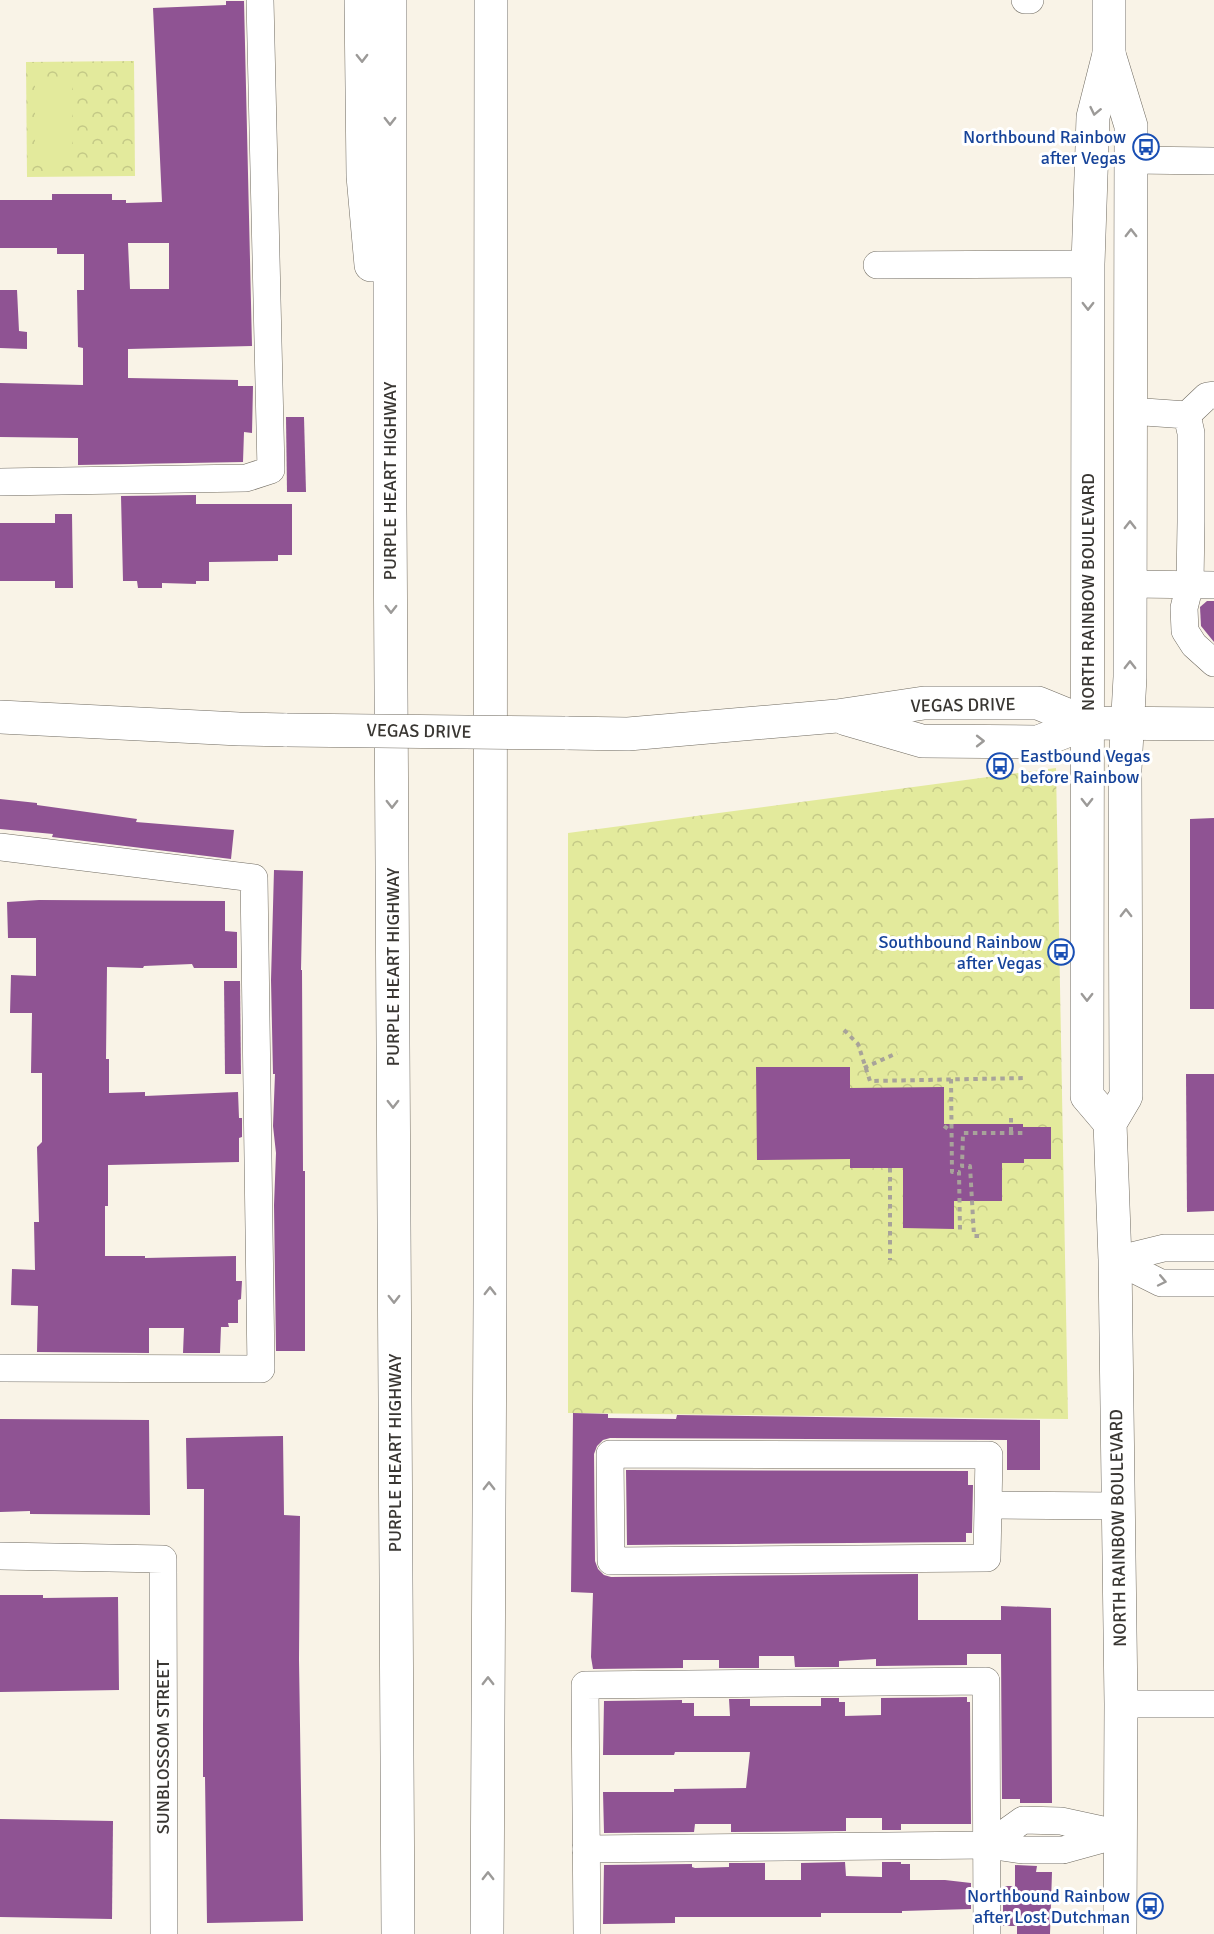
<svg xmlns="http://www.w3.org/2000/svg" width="1214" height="1934" font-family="Signika,sans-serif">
	<defs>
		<pattern id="forest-crowns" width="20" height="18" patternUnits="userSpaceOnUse" patternTransform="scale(1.5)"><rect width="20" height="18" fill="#e3ea9c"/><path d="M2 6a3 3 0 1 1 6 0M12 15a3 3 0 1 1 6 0" fill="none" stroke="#c4c987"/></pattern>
	</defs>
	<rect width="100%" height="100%" fill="#f9f3e7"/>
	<g fill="url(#forest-crowns)">
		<path d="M134 61 135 176 27 177 26 62Z"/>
		<path d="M1056 768 1068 1419 568 1413V833Z"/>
	</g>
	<rect fill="#e3ea9c" x="35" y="80" width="37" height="80"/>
	<g fill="#8f5393" fill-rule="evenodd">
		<path d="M226 1H244L252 346 128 349V378L238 380V386H253L252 433 244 432 243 462 78 465V438L0 437V383L83 385V348L78 347 77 290H84V254H57V248H0V200H52V194H112V200H126V203L162 202 153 8 226 5ZM128 243H169V289H130Z"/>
		<path d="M0 290H17L19 331 27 332V349L0 348Z"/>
		<path d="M286 417H304L306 492H287Z"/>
		<path d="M196 495V504H292V555H278V561L209 562V581H196V584L162 583V588H138L137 581H123L121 496Z"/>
		<path d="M55 514H72L73 588H55V581H0V523H55Z"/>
		<path d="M1207 601H1214V642L1201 626 1200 607Z"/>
		<path d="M0 799 37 803V805L137 819 136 822 234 830 231 859 52 837 53 834 0 829Z"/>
		<path d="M1214 818V1009H1190V819Z"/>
		<path d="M274 870 303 871 301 970H302L303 1171H305V1351H276L274 1205 276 1153 273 1126 275 1074H273L271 980Z"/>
		<path d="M39 900 225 901V931L237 932V968H194L192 964 144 966 143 968 107 967 106 1059H109V1093L145 1092V1096L238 1092 239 1118H242V1137L239 1138V1162L108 1165V1206H105V1256H145V1258L236 1256V1281H242L241 1299 238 1300V1323H228L229 1327H221L220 1353H183L184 1328H149V1353L37 1352 38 1306 11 1305 12 1269 35 1270 34 1222H39L37 1147 42 1142V1073H31L32 1013H10L11 975 36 976V938H8L7 902Z"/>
		<path d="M224 981H240L241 1074H225Z"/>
		<path d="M756 1067H850V1088L944 1087V1124H1023V1127H1051V1159H1024V1163H1002V1201H954V1229L903 1228V1168H850V1159L757 1160Z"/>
		<path d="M1186 1074H1214V1211L1187 1212Z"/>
		<path d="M573 1413 608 1414V1418L676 1419 677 1415 1040 1420V1470H1007V1440L610 1438 603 1440 597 1446 594 1454 595 1561 598 1569 604 1575 611 1577 918 1574V1620H1001V1606L1051 1608 1052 1803H1020V1799H1002L1001 1654H967V1665L876 1666V1659L839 1661V1667H795L794 1656H759V1668H719V1660H683V1668L593 1669 591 1657 593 1593 571 1592Z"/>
		<path d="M0 1419 149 1420 150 1515 30 1514V1511L0 1512Z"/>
		<path d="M283 1436 284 1515 300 1516 299 1660 303 1921 207 1923 205 1777H203V1728L204 1489H187L186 1438Z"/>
		<path d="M626 1470 968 1471V1485H973L972 1533H966V1542L627 1545Z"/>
		<path d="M0 1595H43V1598L118 1597 119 1690 0 1692Z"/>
		<path d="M967 1697V1702H970L971 1824H901V1830H882V1818H846V1831L731 1832V1824H695L694 1832 604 1833 603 1792H674V1789L746 1788 750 1752H675L674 1755H603L604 1701 682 1700V1703H694V1716H730L729 1699H750V1706H821V1698H839V1702H845V1716L881 1715V1698Z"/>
		<path d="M0 1819 113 1821 112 1919 0 1917Z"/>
		<path d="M845 1862 846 1876 882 1877V1862H901V1864H910V1880H945L971 1883V1909L902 1911V1913H821V1917H675V1923L603 1924 604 1865 692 1864V1867L695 1868 729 1867V1863H765V1880H801V1863Z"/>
		<path d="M1015 1865 1037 1866 1036 1872H1052L1050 1934H1017V1926H1003V1886H1015Z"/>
	</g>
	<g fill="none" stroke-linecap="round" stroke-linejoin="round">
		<g stroke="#706b61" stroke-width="28">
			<g id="minor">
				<path d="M1025 0H1030"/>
				<path d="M1131 160 1214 161"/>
				<path d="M877 265 1088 264"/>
				<path d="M1130 411 1187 415 1191 433V522L1190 584 1184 608 1185 631 1194 645 1214 663"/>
				<path d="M1187 415 1207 396 1214 395"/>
				<path d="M0 482 246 478 271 470 260 0"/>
				<path d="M1130 584 1214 585"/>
				<path d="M0 847 254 878 261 1369 0 1368"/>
				<path d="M1115 1260 1161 1283H1214"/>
				<path d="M1115 1260 1164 1248H1214"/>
				<path d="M610 1454 989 1455 987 1558 611 1561Z"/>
				<path d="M989 1505 1118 1506"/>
				<path d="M0 1556 163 1559 164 1934"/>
				<path d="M1121 1704H1214"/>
				<path d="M1023 1820 1061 1821 1121 1834 1063 1850H1023L988 1845Z"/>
				<path d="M586 1849 988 1845"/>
				<path d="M587 1934 585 1685 986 1681 987 1934"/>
			</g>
		</g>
		<g stroke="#706b61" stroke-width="34">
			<g id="major">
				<path d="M1109 0V54L1093 117 1088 264 1087 1096 1110 1123"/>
				<path d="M1109 54 1131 126 1130 677 1125 769 1126 1096 1110 1123 1115 1260 1121 1704 1120 1934"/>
				<path d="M0 717 239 729 287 730"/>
				<path d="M846 719 922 741 1038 742 1087 723"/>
				<path d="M565 733 628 734 837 716 924 703H1038L1087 723 1214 724"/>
			</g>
		</g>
		<g stroke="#706b61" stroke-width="34">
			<g id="highway">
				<path d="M361 0 363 176 371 265"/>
				<path d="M390 0V509L398 1934"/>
				<path d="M487 1934 490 1298 491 0"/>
			</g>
		</g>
		<g stroke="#a8a39a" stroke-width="4" stroke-dasharray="4.5 4.5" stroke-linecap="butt">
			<path d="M844 1030 858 1044 870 1081 1026 1078"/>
			<path d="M864 1068 897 1053"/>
			<path d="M951 1079 952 1172H959L960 1230"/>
			<path d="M1011 1118V1133"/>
			<path d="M944 1126 948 1129"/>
			<path d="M890 1168V1260"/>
			<path d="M979 1236H974L970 1166H962L963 1133H1024"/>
		</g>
		<use href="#minor" stroke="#fff" stroke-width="27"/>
		<use href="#major" stroke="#fff" stroke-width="33"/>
		<use href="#highway" stroke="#fff" stroke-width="33"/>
		<g stroke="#706b61" stroke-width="34" stroke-linecap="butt">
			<path id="major-bridge" d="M287 730 565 733"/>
		</g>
		<use href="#major-bridge" stroke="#fff" stroke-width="33"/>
	</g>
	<defs><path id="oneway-chevron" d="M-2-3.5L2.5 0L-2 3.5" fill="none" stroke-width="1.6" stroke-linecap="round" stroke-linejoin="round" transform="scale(1.5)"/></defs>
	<g stroke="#9c9a98">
		<use href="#oneway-chevron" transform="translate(362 58) rotate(89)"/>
		<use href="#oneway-chevron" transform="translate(1095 111) rotate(102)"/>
		<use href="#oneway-chevron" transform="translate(390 121) rotate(90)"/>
		<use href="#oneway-chevron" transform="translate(1131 233) rotate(-90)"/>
		<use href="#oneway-chevron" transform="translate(1088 306) rotate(90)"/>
		<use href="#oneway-chevron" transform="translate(1130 525) rotate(-90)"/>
		<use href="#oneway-chevron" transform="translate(391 609) rotate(90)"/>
		<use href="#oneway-chevron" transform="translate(1130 665) rotate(-90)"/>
		<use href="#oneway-chevron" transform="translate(980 741)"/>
		<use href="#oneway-chevron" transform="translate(1087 802) rotate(90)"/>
		<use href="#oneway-chevron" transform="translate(392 804) rotate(90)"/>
		<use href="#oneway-chevron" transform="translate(1126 913) rotate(-90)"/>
		<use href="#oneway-chevron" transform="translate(1087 997) rotate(90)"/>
		<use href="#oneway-chevron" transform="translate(393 1104) rotate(90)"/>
		<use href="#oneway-chevron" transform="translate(1162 1281) rotate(12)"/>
		<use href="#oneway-chevron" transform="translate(490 1291) rotate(-90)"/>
		<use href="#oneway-chevron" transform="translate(394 1299) rotate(90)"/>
		<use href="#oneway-chevron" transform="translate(489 1486) rotate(-90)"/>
		<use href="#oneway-chevron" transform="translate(488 1681) rotate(-90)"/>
		<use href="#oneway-chevron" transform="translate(488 1876) rotate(-90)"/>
	</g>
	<defs>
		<g id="bus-ring" transform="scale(1.35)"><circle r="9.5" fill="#fff" stroke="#1a4fb4" stroke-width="1.5"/><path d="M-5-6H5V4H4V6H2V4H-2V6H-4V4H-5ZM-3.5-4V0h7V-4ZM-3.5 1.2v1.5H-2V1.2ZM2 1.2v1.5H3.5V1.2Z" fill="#1a4fb4"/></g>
	</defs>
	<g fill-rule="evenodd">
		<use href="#bus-ring" x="1146" y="147"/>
		<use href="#bus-ring" x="1000" y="766"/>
		<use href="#bus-ring" x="1061" y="952"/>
		<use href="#bus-ring" x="1150" y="1906"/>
	</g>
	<g text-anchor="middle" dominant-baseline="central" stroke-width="6" stroke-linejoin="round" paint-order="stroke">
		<g font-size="18" fill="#164399" stroke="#fff" text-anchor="end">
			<text x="1126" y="137">Northbound Rainbow<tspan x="1126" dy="21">after Vegas</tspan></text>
			<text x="1020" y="756" text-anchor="start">Eastbound Vegas<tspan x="1020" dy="21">before Rainbow</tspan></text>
			<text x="1042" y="942">Southbound Rainbow<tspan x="1042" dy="21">after Vegas</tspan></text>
			<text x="1130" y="1896">Northbound Rainbow<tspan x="1130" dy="21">after Lost Dutchman</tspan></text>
		</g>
		<g font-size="18" fill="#393632" stroke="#fff">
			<text transform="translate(390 481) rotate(-90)">PURPLE HEART HIGHWAY</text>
			<text transform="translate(1088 592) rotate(-90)">NORTH RAINBOW BOULEVARD</text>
			<text transform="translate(963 705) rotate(-1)">VEGAS DRIVE</text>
			<text transform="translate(419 731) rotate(1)">VEGAS DRIVE</text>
			<text transform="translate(393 967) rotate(-90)">PURPLE HEART HIGHWAY</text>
			<text transform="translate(395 1453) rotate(-90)">PURPLE HEART HIGHWAY</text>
			<text transform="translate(1118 1528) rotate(-91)">NORTH RAINBOW BOULEVARD</text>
			<text transform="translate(163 1747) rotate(-90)">SUNBLOSSOM STREET</text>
		</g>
	</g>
</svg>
